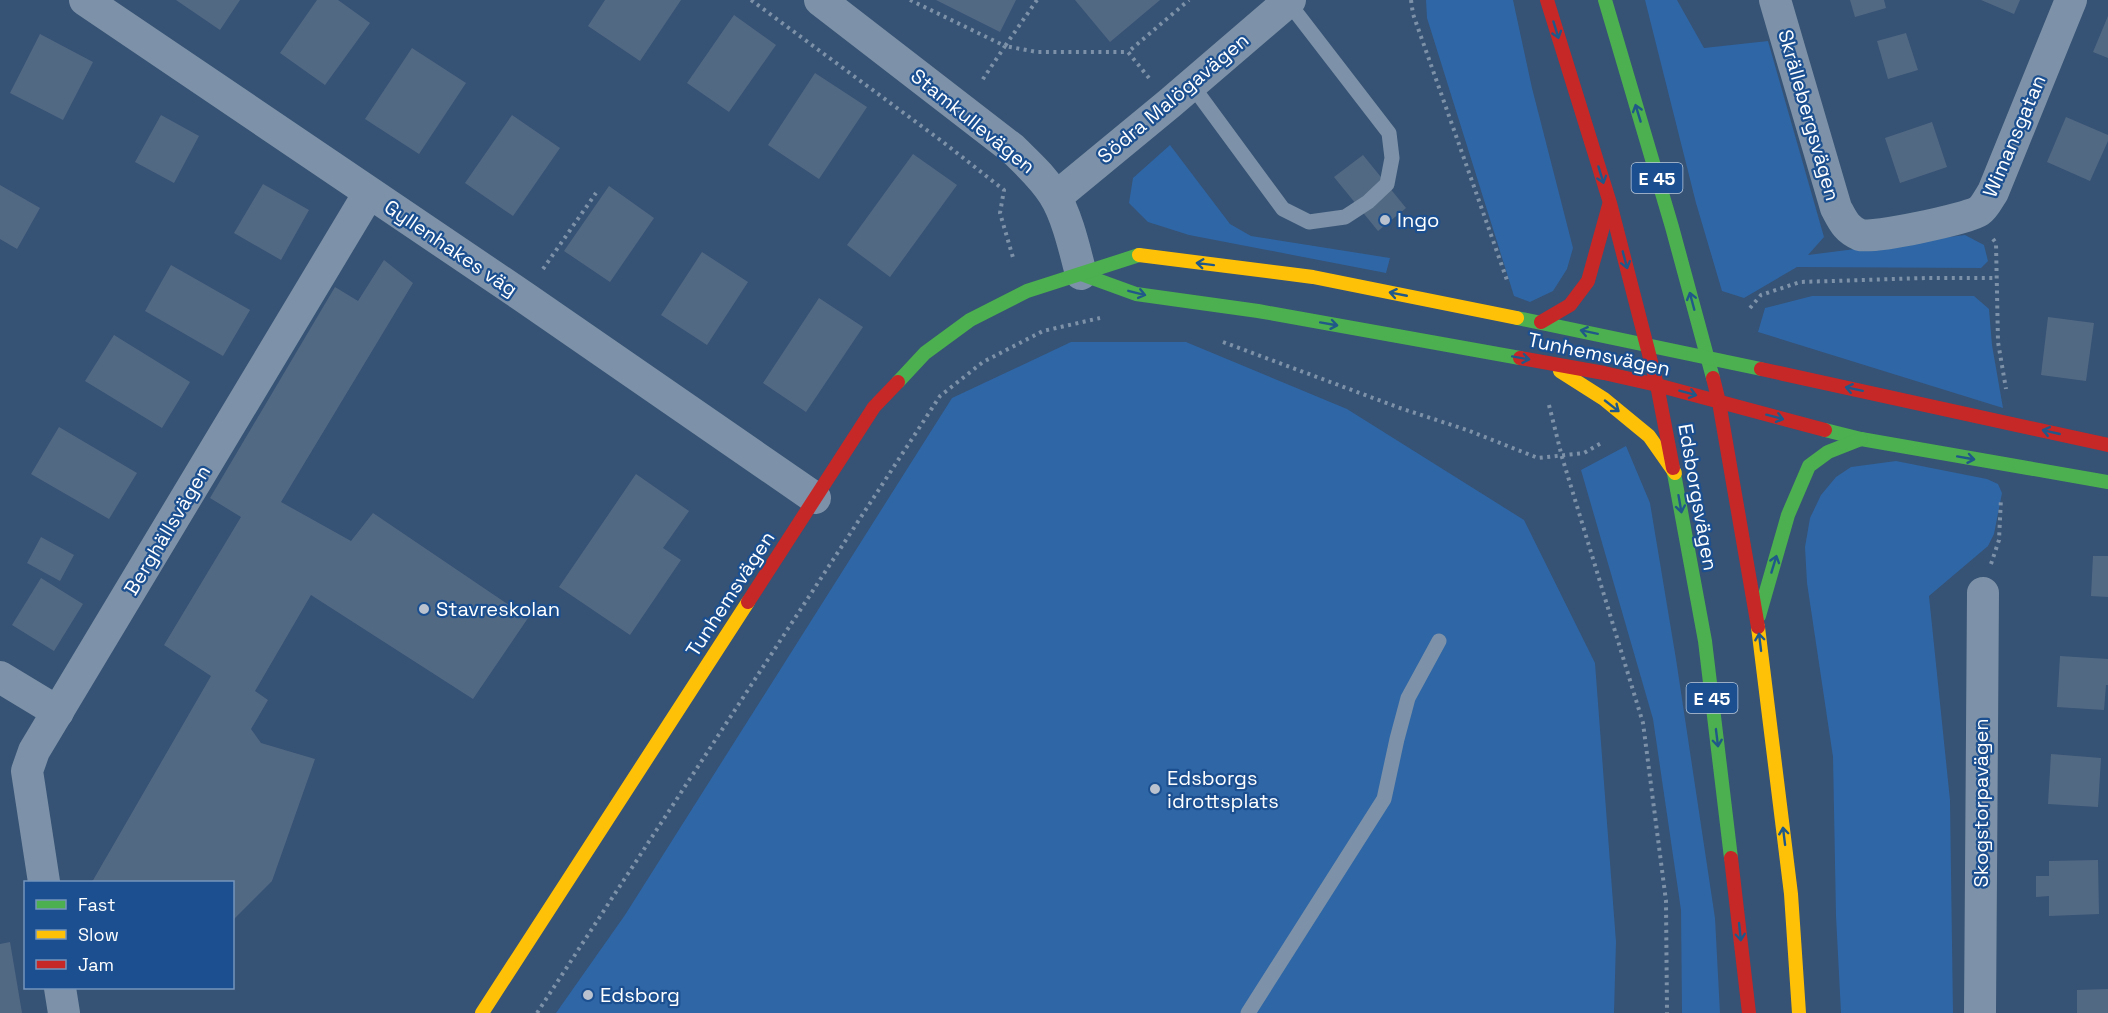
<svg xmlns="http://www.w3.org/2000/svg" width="2108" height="1013" font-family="'Space Grotesk',sans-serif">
	<rect width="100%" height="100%" fill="#365274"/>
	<g fill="#2f66a5">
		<path d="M1426 0H1513L1532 88 1573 248 1567 269 1553 291 1530 302 1514 296 1427 18Z"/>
		<path d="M1645 0H1677L1704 48 1768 41 1824 237 1808 255 1965 235 1984 245 1988 261 1981 268 1797 267 1744 298 1722 291 1696 203Z"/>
		<path d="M1170 145 1230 224 1251 236 1390 258 1386 273 1189 235 1148 222 1129 203 1133 178Z"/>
		<path d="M1812 296H1974L1989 309 1992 345 2003 408 1758 332 1765 308Z"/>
		<path d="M1071 342H1186L1347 409 1524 520 1595 663 1616 942 1614 1013H556L625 915 952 398Z"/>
		<path d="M1626 446 1650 503 1676 659 1715 918 1720 1013H1682L1681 910 1653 719 1581 470Z"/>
		<path d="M1896 461 1987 479 1998 484 2002 493 1994 534 1988 546 1929 596 1950 800 1953 1013H1841L1836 916 1833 757 1807 583 1805 547 1810 518 1821 495 1836 477 1851 467Z"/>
	</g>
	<g fill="#526984">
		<path d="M176 0H240L220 30Z"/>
		<path d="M317 0H338L370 23 325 85 280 53Z"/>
		<path d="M605 0H681L640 61 588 26Z"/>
		<path d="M936 0H1016L1000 32Z"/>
		<path d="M1075 0H1160L1110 42Z"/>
		<path d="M1850 0H1884L1886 8 1855 17Z"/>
		<path d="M1981 0H2020L2014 14Z"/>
		<path d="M734 15 776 45 729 112 687 83Z"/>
		<path d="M2108 16V58L2093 52Z"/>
		<path d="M1906 33 1918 70 1888 79 1877 41Z"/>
		<path d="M40 34 93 62 63 120 10 93Z"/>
		<path d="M412 48 466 83 419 154 365 119Z"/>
		<path d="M815 73 867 107 819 179 768 145Z"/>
		<path d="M161 115 199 136 174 183 135 162Z"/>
		<path d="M512 115 560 148 513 216 465 183Z"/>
		<path d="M2066 117 2108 135V141L2090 181 2047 162Z"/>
		<path d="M1932 122 1947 167 1900 183 1885 138Z"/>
		<path d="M913 154 957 185 890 277 847 245Z"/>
		<path d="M1363 155 1406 208 1378 231 1334 177Z"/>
		<path d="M263 184 309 210 281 260 234 233Z"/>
		<path d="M0 185 40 208 17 249 0 239Z"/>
		<path d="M609 186 654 218 610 282 564 251Z"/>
		<path d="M702 252 748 282 707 345 661 315Z"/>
		<path d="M384 260 413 283 281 502 351 541 373 513 528 618 473 699 311 595 255 691 268 700 251 729 261 743 315 759 272 881 232 921V882H92L211 676 164 645 241 517 210 498 335 287 358 301Z"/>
		<path d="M171 265 250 310 223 356 145 311Z"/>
		<path d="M819 298 863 327 806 412 763 383Z"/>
		<path d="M2048 317 2094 323 2086 381 2041 375Z"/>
		<path d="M114 335 190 382 162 428 85 381Z"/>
		<path d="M59 427 137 473 109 519 31 474Z"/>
		<path d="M636 474 689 511 663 548 681 560 630 635 559 587Z"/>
		<path d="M41 537 74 555 60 581 27 563Z"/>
		<path d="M2093 556H2108V597L2091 596Z"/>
		<path d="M41 578 83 604 54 651 12 625Z"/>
		<path d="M2060 656 2108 659V685H2106L2104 710 2057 707Z"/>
		<path d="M2051 754 2101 758 2098 807 2048 804Z"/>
		<path d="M2098 860 2099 914 2049 916V896L2036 897V876H2049V861Z"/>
		<path d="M10 942 22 1013H0V944Z"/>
		<path d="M2108 989V1013H2077V990Z"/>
	</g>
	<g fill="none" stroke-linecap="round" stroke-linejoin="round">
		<g stroke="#7d92a8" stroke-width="4" stroke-dasharray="3 4.5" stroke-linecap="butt">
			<path d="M751 0 943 142 1004 190 1000 213 1014 261"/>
			<path d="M910 0 1005 46 981 82"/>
			<path d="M1037 0 1005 46 1037 52H1128"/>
			<path d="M1411 0 1413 14 1508 283"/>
			<path d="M1149 78 1128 52 1189 0"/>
			<path d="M1993 239 1996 243 1998 342 2006 389"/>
			<path d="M543 269 596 193"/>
			<path d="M1750 308 1761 295 1800 282 1926 278H1996"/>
			<path d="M1223 342 1400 408 1467 430 1538 458 1584 453 1603 442"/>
			<path d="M1549 405 1562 457 1643 723 1666 901 1667 1013"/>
			<path d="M1991 564 1999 540 2001 498"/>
			<path d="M537 1013 940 396 983 362 1043 331 1100 318"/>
		</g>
		<g stroke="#7d92a8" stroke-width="15">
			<path d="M1191 84 1283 209 1309 222 1345 217 1368 202 1387 184 1392 158 1389 133 1288 2"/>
			<path d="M1248 1013 1384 799 1397 739 1408 698 1439 641"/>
		</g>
		<g stroke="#7d92a8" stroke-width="32">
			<path d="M85 0 524 297 815 498"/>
			<path d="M820 0 1013 149C1028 164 1043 177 1054 195 1067 215 1075 251 1081 274"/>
			<path d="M1775 0 1836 208C1843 221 1846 229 1860 235 1872 239 1967 219 1979 211 1985 207 1989 198 1993 192L2071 0"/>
			<path d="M1056 197 1170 103 1290 0"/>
			<path d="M0 677 58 712"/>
			<path d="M44 882 27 771 34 751 369 193"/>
			<path d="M60 988 64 1013"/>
			<path d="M1980 1013 1983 593"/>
		</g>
		<g stroke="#4caf50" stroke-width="14">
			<path d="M1605 0 1672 227 1713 378"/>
			<path d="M1081 274 1136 294 1258 311 1520 358"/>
			<path d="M1517 318 1761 369"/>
			<path d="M898 382 925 353 970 320 1027 291 1139 255"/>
			<path d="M1825 430 1861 439 2108 482"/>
			<path d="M1673 468 1705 641 1731 858"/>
			<path d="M1759 616 1788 515 1809 466 1828 452 1861 439"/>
		</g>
		<g stroke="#ffc107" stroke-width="14">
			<path d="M1139 255 1313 277 1517 318"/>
			<path d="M1560 371 1604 399 1649 436 1675 473"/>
			<path d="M1758 627 1791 894 1799 1013"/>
			<path d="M482 1013 748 602"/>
		</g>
		<g stroke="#c62828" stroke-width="14">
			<path d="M1547 0 1610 203 1657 385 1673 468"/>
			<path d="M1541 322 1570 305 1588 281 1609 205"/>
			<path d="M1520 358 1604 373 1657 385 1825 430"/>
			<path d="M1761 369 2108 445"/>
			<path d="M1713 378 1719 402 1758 627"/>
			<path d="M748 602 874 407 898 382"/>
			<path d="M1731 858 1749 1013"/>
		</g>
	</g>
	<defs><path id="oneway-shaft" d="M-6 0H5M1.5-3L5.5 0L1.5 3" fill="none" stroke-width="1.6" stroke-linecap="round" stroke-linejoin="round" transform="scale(1.5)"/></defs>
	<g stroke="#205989">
		<use href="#oneway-shaft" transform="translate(1556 30) rotate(73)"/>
		<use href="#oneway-shaft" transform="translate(1638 113) rotate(-107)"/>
		<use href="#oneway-shaft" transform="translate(1601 175) rotate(73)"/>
		<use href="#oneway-shaft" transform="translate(1625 260) rotate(75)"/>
		<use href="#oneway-shaft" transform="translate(1205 264) rotate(-173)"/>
		<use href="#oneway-shaft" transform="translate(1137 293) rotate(14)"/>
		<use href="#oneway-shaft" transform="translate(1398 294) rotate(-169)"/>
		<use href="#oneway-shaft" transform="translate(1692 301) rotate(-105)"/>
		<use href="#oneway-shaft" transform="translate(1329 324) rotate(10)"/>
		<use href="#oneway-shaft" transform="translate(1589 332) rotate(-168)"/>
		<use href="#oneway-shaft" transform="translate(1521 358) rotate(10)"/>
		<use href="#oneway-shaft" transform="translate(1854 389) rotate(-168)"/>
		<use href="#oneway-shaft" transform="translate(1688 393) rotate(15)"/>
		<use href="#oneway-shaft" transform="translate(1612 406) rotate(38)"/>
		<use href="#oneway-shaft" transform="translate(1775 417) rotate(15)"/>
		<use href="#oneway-shaft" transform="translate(2051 432) rotate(-167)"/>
		<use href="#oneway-shaft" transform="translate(1966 458) rotate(10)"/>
		<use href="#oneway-shaft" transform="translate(1680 504) rotate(80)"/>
		<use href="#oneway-shaft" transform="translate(1774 564) rotate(-73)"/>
		<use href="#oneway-shaft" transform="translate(1760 642) rotate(-97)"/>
		<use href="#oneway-shaft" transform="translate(1717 738) rotate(83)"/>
		<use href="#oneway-shaft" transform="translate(1784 836) rotate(-97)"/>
		<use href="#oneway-shaft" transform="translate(1740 932) rotate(84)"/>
	</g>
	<g fill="#b9c2ce" stroke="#1b4f8f" stroke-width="2">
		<circle cx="1385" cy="220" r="6"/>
		<circle cx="424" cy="609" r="6"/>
		<circle cx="1155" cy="789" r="6"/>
		<circle cx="588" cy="995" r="6"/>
	</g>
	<g text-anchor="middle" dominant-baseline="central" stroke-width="4.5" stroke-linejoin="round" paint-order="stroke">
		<g fill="#1b4f8f" stroke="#bbcadd" stroke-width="1.5">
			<rect x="1631.5" y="163" width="51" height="30" rx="4.5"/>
			<rect x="1686.5" y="683" width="51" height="30" rx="4.5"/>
		</g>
		<g font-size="18" font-weight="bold" fill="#fff">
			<text x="1657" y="178">E 45</text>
			<text x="1712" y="698">E 45</text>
		</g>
		<g font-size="20" fill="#fff" stroke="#1b4f8f">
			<text transform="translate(1173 98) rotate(-40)">Södra Malögavägen</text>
			<text transform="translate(1809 115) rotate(74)">Skrällebergsvägen</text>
			<text transform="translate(973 121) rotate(39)">Stamkullevägen</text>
			<text transform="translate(2014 136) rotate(-67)">Wimansgatan</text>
			<text transform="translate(451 248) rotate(34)">Gyllenhakes väg</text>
			<text transform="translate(1599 354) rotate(12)">Tunhemsvägen</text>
			<text transform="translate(1698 497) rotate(80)">Edsborgsvägen</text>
			<text transform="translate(167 530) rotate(-59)">Berghällsvägen</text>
			<text transform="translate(730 594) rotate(-57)">Tunhemsvägen</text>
			<text transform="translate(1981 803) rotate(-90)">Skogstorpavägen</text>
		</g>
		<g font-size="20" fill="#fff" stroke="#1b4f8f" text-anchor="start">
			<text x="1397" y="220">Ingo</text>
			<text x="436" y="609">Stavreskolan</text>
			<text x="1167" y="778">Edsborgs<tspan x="1167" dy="23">idrottsplats</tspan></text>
			<text x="600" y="995">Edsborg</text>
		</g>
	</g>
	<rect x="24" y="881" width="210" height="108" fill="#1b4f8f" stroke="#7695bc" stroke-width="1.5"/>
	<rect x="36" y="900" width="30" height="9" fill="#4caf50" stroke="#7695bc" stroke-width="1.5"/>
	<text x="78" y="911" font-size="18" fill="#ffffff">Fast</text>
	<rect x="36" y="930" width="30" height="9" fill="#ffc107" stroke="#7695bc" stroke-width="1.5"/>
	<text x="78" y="941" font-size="18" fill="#ffffff">Slow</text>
	<rect x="36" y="960" width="30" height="9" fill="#c62828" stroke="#7695bc" stroke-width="1.5"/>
	<text x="78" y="971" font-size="18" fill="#ffffff">Jam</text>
</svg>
